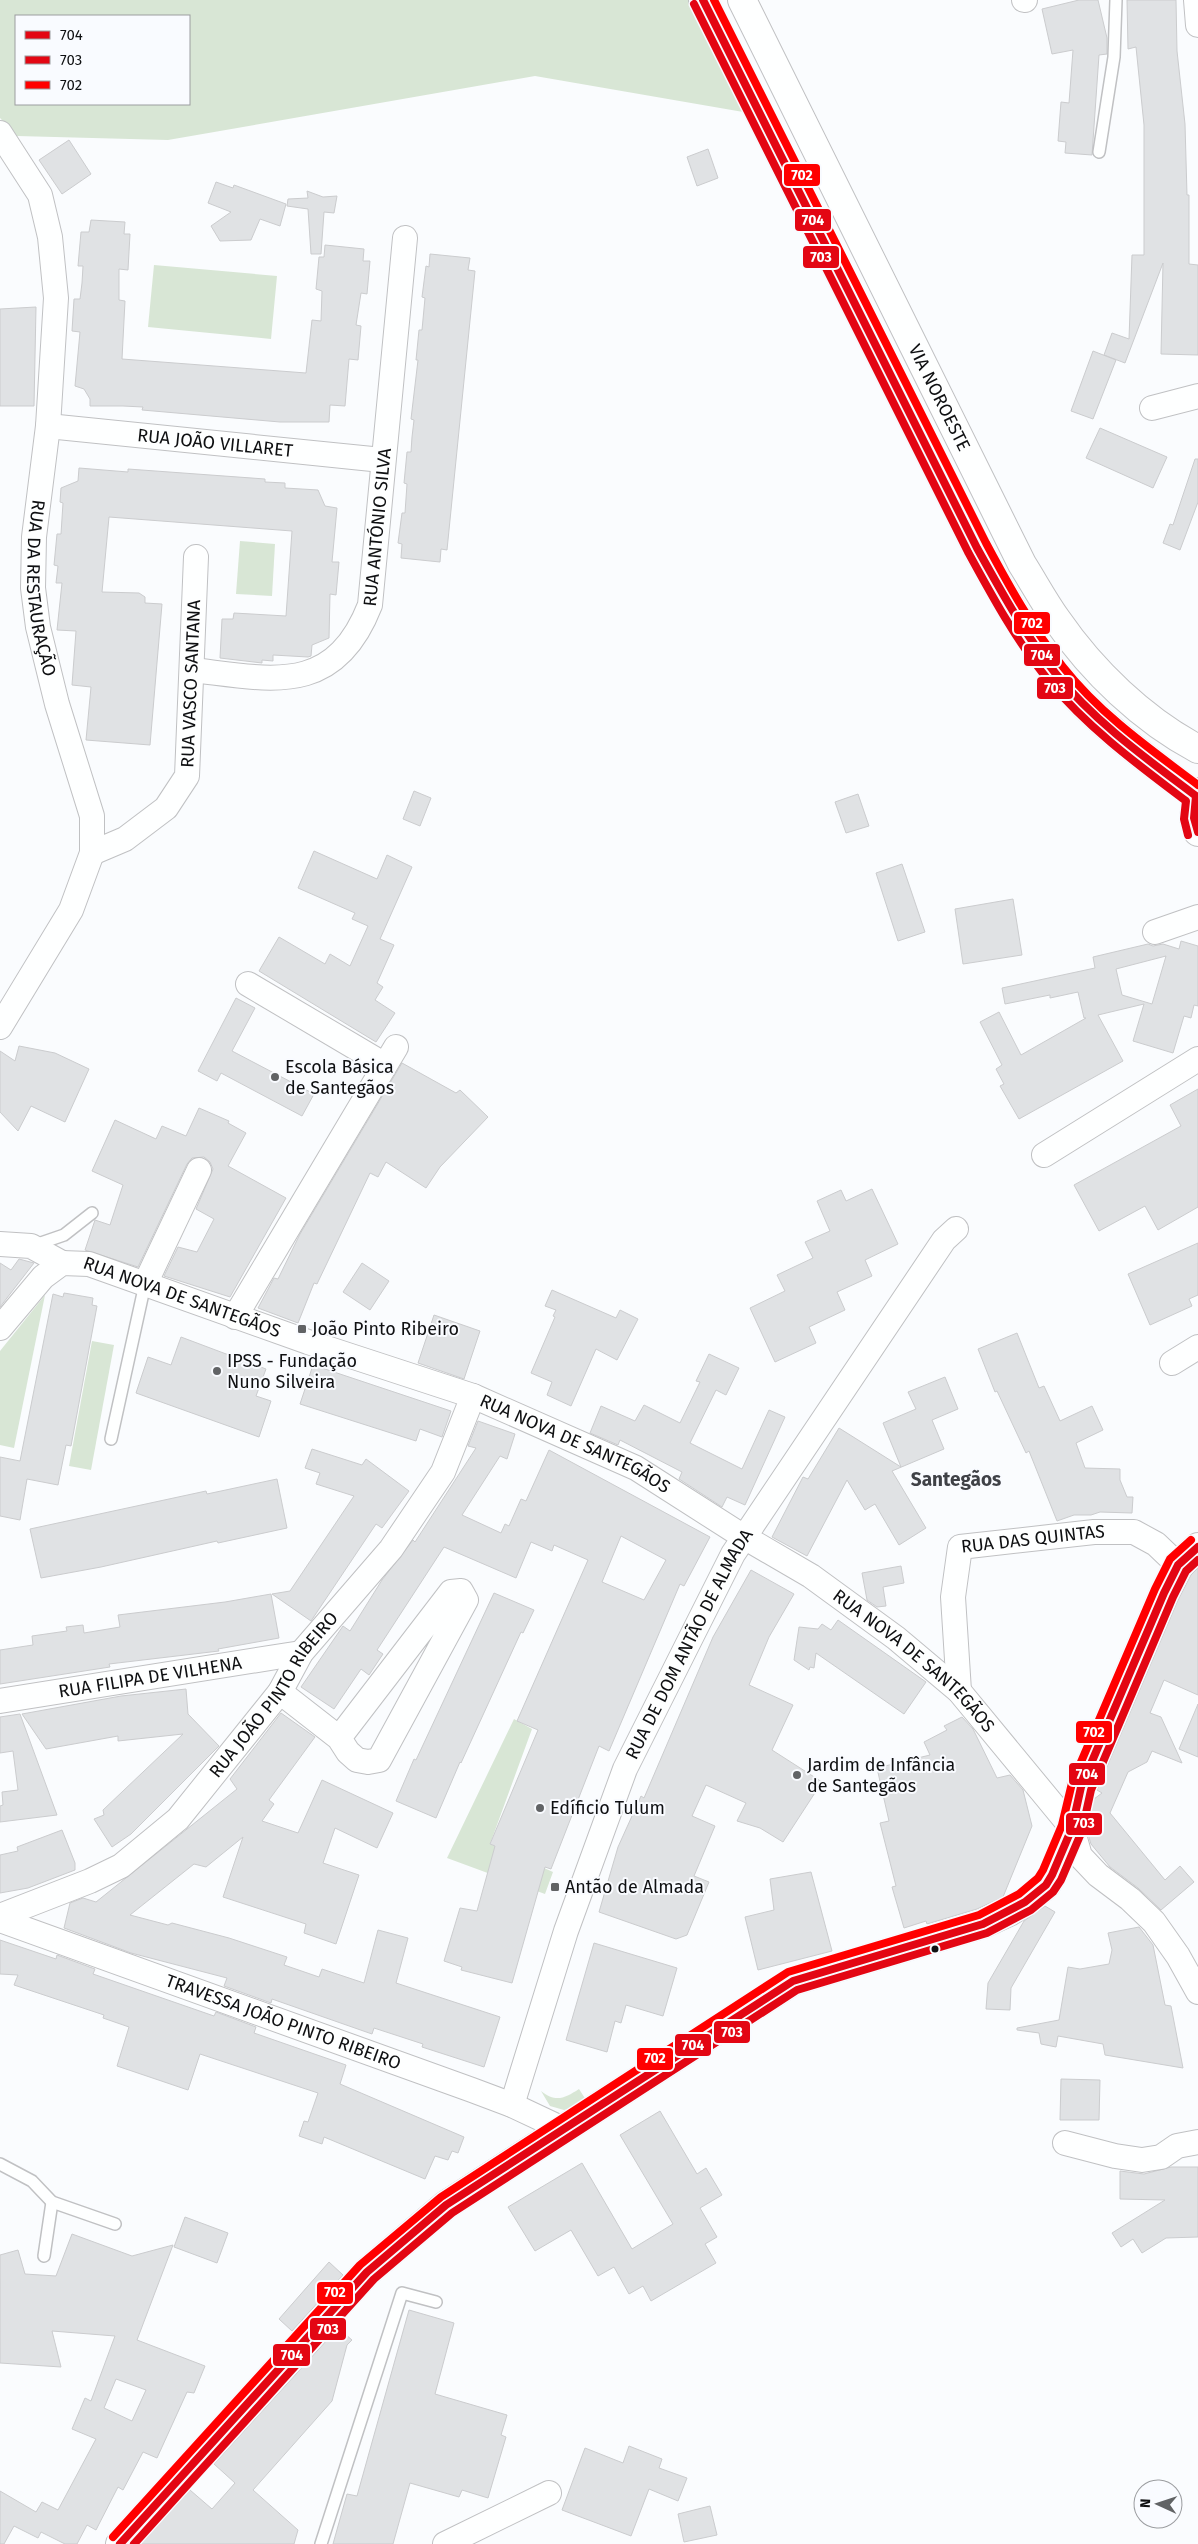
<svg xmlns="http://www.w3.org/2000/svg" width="1198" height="2544" font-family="'Fira Sans',sans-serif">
	<rect width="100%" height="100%" fill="#fafcfe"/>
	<g fill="#d8e6d5" fill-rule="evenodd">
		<path d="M0 0H693L749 113 535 76 168 140 17 136 0 118ZM16 16H189V104H16Z"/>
		<path d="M154 265 277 276 271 339 148 327Z"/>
		<path d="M240 541 275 544 272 596 236 594Z"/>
		<path d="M45 1295 14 1448 0 1445V1351Z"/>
		<path d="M92 1341 114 1345 91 1470 69 1466Z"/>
		<path d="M514 1719 532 1729 490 1844 553 1872 545 1894 447 1858Z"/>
		<path d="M579 2089 588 2103 564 2110 550 2106 541 2091C556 2103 565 2098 579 2089Z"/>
	</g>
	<g fill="#e0e2e4" stroke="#cbccce" fill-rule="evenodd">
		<path d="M1079 0H1098L1107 38V54L1099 55 1092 155 1065 153 1066 142 1058 141 1061 102 1069 103 1073 50 1052 54 1042 9Z"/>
		<path d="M1127 0H1176L1177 51 1185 124 1187 195H1189V264L1198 265V355L1161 354 1163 263 1125 363 1104 355 1112 333 1129 339 1132 255H1144V125L1136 47 1128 49Z"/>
		<path d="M69 140 91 174 62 194 39 160Z"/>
		<path d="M708 149 718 178 697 186 687 157Z"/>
		<path d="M216 182 233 188 234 185 286 204 280 226 260 219 251 240 220 241 211 226 231 212 208 203Z"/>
		<path d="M307 191 323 197 337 196 334 213 324 212 321 254H311L308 209 287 206 288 199 308 198Z"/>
		<path d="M91 220 125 222 124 234H130L128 270 119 269V300L125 301 122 359 306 373 312 320 321 321 322 291 316 289 319 257H324L325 245 364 249 363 261H370L367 294 361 293 356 325 361 326 358 360 349 359 345 406 330 405 329 422H280L142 410 143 407 123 406H90V399L84 389 75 386 80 332 72 331 74 299H80L82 283 83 266H78L81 232H89Z"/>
		<path d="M430 254 470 258 468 270 475 271 447 550 441 549 440 562 401 558 402 544 398 543 402 513H405L407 484 404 483 407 452H411L412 437 414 420 411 419 418 360H416L419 330H422L425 298 422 297 426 266 429 267Z"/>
		<path d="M36 307 34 406H0V309Z"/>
		<path d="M1093 351 1116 360 1093 419 1071 411Z"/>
		<path d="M1100 428 1167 457 1153 488 1086 458Z"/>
		<path d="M1195 459H1198V502L1180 550 1163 543 1170 524 1173 525Z"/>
		<path d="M79 468 128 472V469L265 479V482L285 483V488L318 490 325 506 337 508 332 562H339L336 595 330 594 329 638 312 645 311 656 308 657 273 655V661L262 660V663L220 658 222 619H233L234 613 286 616 292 531 109 517 102 592 139 593 145 597V603L162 604 150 745 86 740 91 687 72 685 76 631 57 630 62 583H56L58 566 54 565 57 534H61L63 503 60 502 61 488 78 481Z"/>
		<path d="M414 791 431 798 420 826 403 819Z"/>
		<path d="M858 794 869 826 846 833 835 802Z"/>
		<path d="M314 851 377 879 387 855 412 867 380 939 394 945 377 983 383 987 375 1000 395 1013 376 1042 259 971 279 937 325 964 330 954 350 966 368 926 352 919 355 913 298 888Z"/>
		<path d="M902 864 925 932 898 941 876 873Z"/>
		<path d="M1013 899 1022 955 963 964 955 909Z"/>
		<path d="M1181 941 1198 946V1006L1194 1005 1191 1018 1184 1016 1173 1053 1133 1041 1144 1004 1098 1015 1123 1061 1019 1119 1000 1086 1004 1084 996 1069 1002 1065 980 1022 999 1012 1021 1055 1086 1018H1084L1078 992 1050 998V995L1005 1004 1002 988 1095 968 1093 957 1148 944 1153 946 1163 944 1179 949ZM1166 956 1152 1004 1122 995 1116 969Z"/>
		<path d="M236 998 255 1008 232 1051 314 1094 302 1116 221 1073 217 1081 198 1071Z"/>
		<path d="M19 1046 55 1053 89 1069 65 1122 31 1106 18 1131 0 1112V1051L15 1061Z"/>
		<path d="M402 1063 456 1093 460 1090 488 1117 440 1167 426 1188 386 1162 378 1177 370 1173 317 1284 314 1283 298 1323 258 1308 274 1278 278 1279 300 1234Z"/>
		<path d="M1198 1089V1207L1158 1230 1145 1206 1099 1231 1074 1185 1181 1126 1170 1105Z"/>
		<path d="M199 1108 229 1121 228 1123 246 1133 228 1166 286 1198 230 1297 164 1276 178 1247 197 1252 214 1219 196 1209 213 1169 210 1162 204 1157 192 1158 187 1164 138 1267 85 1250 95 1220 110 1225 123 1185 92 1171 115 1120 156 1139 162 1126 186 1136Z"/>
		<path d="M872 1189 898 1244 865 1260 872 1276 837 1292 845 1310 809 1327 816 1343 775 1362 750 1308 785 1291 777 1275 813 1258 805 1242 830 1231 817 1201 841 1190 846 1201Z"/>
		<path d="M1198 1243V1295L1189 1299 1192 1306 1150 1325 1128 1274Z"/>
		<path d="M19 1259 34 1263 0 1307V1263L11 1270Z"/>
		<path d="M362 1263 389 1281 370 1310 343 1292Z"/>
		<path d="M552 1290 616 1318 620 1310 638 1319 617 1360 596 1349 571 1406 547 1395 552 1382 531 1373 555 1317 553 1316 556 1310 545 1306Z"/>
		<path d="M64 1293 93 1298 92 1305 97 1306 71 1446 66 1445 58 1485 27 1479 20 1520 0 1516V1457L20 1461 53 1294 63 1297Z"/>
		<path d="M434 1315 480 1331 464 1379 418 1363Z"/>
		<path d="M1017 1333 1039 1388 1044 1386 1060 1421 1092 1406 1103 1430 1076 1443 1085 1468 1120 1469V1480L1127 1497H1133L1132 1513 1100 1512 1091 1515H1074L1057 1521 1029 1451 1026 1453 997 1391 995 1392 978 1349Z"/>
		<path d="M181 1337 266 1369 256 1396 271 1401 259 1437 136 1393 148 1357 171 1365Z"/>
		<path d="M709 1354 739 1368 726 1395 716 1390 690 1443 742 1469 769 1410 785 1417 745 1505 727 1497 722 1507 679 1479 682 1472 620 1440 618 1445 590 1433 601 1406 635 1421 644 1405 680 1423 700 1382 696 1381Z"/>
		<path d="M313 1365 451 1411 442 1437 420 1429 416 1441 300 1404Z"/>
		<path d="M945 1377 958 1409 932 1420 944 1449 892 1471 926 1528 899 1545 875 1504 865 1510 847 1480 807 1556 772 1537 803 1477 808 1479 839 1428 901 1467 883 1423 916 1409 908 1392Z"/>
		<path d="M478 1421 515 1434 507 1459 500 1456 462 1515 501 1533 505 1524 509 1526 521 1499 526 1501 549 1450 710 1537 684 1586 680 1584 609 1751 599 1746 551 1869 545 1867 512 1983 461 1970 462 1967 444 1961 460 1908 477 1911 495 1846 490 1844 538 1730 517 1721 588 1560 554 1545 552 1551 531 1542 516 1578 444 1547 377 1650 383 1654 369 1675 361 1669 334 1709 301 1687 343 1626 350 1631 382 1580 413 1540 415 1542 476 1448 468 1446ZM621 1536 666 1560 644 1600 602 1582Z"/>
		<path d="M312 1449 362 1465 366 1459 409 1491 382 1528 376 1524 311 1621 272 1594 290 1591 354 1496 316 1484 320 1473 305 1468Z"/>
		<path d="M277 1479 287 1528 218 1543 217 1541 101 1567 41 1578 30 1529 206 1491 207 1494Z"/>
		<path d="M901 1566 904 1583 883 1587 886 1606 877 1607 867 1600 862 1573Z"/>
		<path d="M1198 1568V1695L1164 1680 1150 1713 1161 1717 1182 1763 1152 1751 1147 1762 1128 1772 1110 1813 1165 1880 1180 1866 1194 1882 1161 1910 1138 1888 1110 1867 1091 1844 1087 1831 1094 1799 1102 1793 1097 1790 1178 1600 1191 1575Z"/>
		<path d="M751 1570 794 1594 769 1637 749 1685 793 1705 772 1750 822 1782 783 1842 760 1828 737 1821 746 1803 706 1785 692 1816 715 1826 694 1876 709 1882 687 1935 676 1939 599 1912 618 1847 641 1796 644 1798 713 1637Z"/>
		<path d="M494 1593 534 1610 523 1633 521 1632 461 1763 460 1762 436 1818 396 1801 414 1759 416 1760Z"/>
		<path d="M271 1594 279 1638 218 1649 219 1651 109 1664 110 1667 0 1684V1650L33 1645 32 1636 67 1631 66 1627 83 1625 84 1633 120 1627 118 1615 225 1602Z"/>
		<path d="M838 1620 926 1682 904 1714 816 1653 814 1668 810 1667 809 1670 794 1660 799 1627 818 1629 822 1624 831 1630Z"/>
		<path d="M186 1689 188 1714 219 1746 131 1834 112 1847 94 1819 104 1815 103 1810 183 1734 118 1741V1736L46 1749 22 1714 121 1696Z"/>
		<path d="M1198 1704V1757L1179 1749Z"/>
		<path d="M281 1713 315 1737 269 1800 274 1804 262 1821 298 1833 322 1780 393 1813 377 1848 335 1828 323 1863 359 1875 336 1944 304 1933 306 1924 223 1897 243 1837 206 1867 194 1864 130 1915 168 1925 172 1923 229 1938 287 1957 284 1965 319 1977 322 1969 364 1983 378 1930 408 1938 396 1983 500 2017 484 2067 422 2047 423 2044 374 2028 372 2034 272 1999 271 2003 224 1986 227 1978 131 1953 64 1928 70 1903 83 1898 96 1902 237 1789 230 1779Z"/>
		<path d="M20 1714 57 1815 0 1822V1806L3 1805 2 1792 18 1790 13 1751 0 1753V1717Z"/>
		<path d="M962 1717 973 1729 997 1778 1010 1775 1023 1790 1032 1826 1003 1897 977 1909 927 1924 926 1921 904 1928 892 1887 896 1886 880 1823 889 1821 877 1768 930 1755 924 1742 947 1730 944 1726Z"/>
		<path d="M62 1830 75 1863V1870L28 1888 0 1893V1855L18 1851 17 1847Z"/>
		<path d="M811 1872 832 1951 758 1970 745 1917 774 1910 770 1879Z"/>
		<path d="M1045 1906 1055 1912 1011 1988 1010 2010 986 2009 988 1983 1024 1921Z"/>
		<path d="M1139 1927 1153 1945 1165 2005 1171 2006 1183 2068 1105 2055 1103 2044 1058 2036 1056 2047 1041 2044 1039 2033 1017 2030V2028L1059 2020 1068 1967 1080 1969 1109 1964 1112 1950 1108 1933Z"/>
		<path d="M0 1940 56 1959 57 1955 95 1969 93 1974 214 2016 216 2012 256 2027 254 2033 346 2065 340 2084 464 2137 458 2153 452 2151 448 2160 435 2156 425 2179 324 2137 322 2144 299 2136 304 2121 308 2122 318 2093 200 2054 188 2090 117 2066 129 2027 103 2018 104 2015 14 1985 18 1975 0 1974Z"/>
		<path d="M594 1943 677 1968 663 2016 626 2005 621 2023 615 2021 607 2052 566 2040Z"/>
		<path d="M1061 2079 1100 2080 1099 2120H1060Z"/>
		<path d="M660 2111 697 2174 706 2168 722 2195 700 2208 717 2237 705 2244 716 2263 651 2301 643 2286 629 2294 614 2267 598 2276 571 2230 535 2251 508 2207 582 2163 632 2249 673 2224 620 2135Z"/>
		<path d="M1171 2167H1198V2237L1166 2238 1142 2253 1133 2239 1121 2247 1112 2233 1165 2200 1120 2199V2171L1144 2174Z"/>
		<path d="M185 2217 228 2233 217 2263 174 2247Z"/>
		<path d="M72 2234 132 2256 173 2245 137 2340 205 2366 194 2393 187 2392 157 2458 143 2452 123 2490 118 2487 96 2530 87 2525 77 2544H65L41 2532 38 2538 14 2526 4 2544H0V2491L36 2512 42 2502 58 2510 96 2439 72 2429 85 2398 91 2401 115 2336 52 2331 61 2367 0 2363V2255L18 2250 25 2274 56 2276ZM116 2379 146 2390 132 2421 104 2408Z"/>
		<path d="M329 2262 343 2275 292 2331 279 2319Z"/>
		<path d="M409 2310 454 2323 435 2394 507 2415 501 2435 506 2437 488 2498 462 2490 459 2497 410 2483 393 2544H333L347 2494 357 2496Z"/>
		<path d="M338 2328 352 2340 347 2345 332 2401 253 2490 298 2530 294 2544H141L190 2490 212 2509 235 2483 214 2464Z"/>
		<path d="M629 2446 662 2459 659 2468 687 2478 678 2501 649 2489 631 2536 562 2510 585 2448 623 2463Z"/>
		<path d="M710 2506 717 2535 684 2542 678 2514Z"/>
	</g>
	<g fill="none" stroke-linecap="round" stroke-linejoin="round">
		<g stroke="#c0c1c3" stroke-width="14">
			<g id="lane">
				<path d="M1099 152 1114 57 1116 0"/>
				<path d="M35 1245 64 1235 92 1213"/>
				<path d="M111 1439 145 1284"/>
				<path d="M0 2164 32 2181 52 2202 115 2224"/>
				<path d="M44 2256 52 2202"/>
				<path d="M321 2544 402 2293 436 2302"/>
			</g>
		</g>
		<g stroke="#c0c1c3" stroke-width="26">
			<g id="street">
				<path d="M1024 0H1025"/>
				<path d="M1196 0 1198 25"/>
				<path id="s1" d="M0 133 40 195 50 237 56 298 48 426 34 537 33 588 38 627 57 704 92 816V853L71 910 0 1027"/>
				<path d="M1152 408 1198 396"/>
				<path id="s2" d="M48 426 382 460"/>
				<path id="s3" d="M192 670C271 679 334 697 370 605L405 238"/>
				<path id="s4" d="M92 853 125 839 166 808 187 776 196 557"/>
				<path d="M1155 932 1198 917"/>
				<path d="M248 984 385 1065"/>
				<path d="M1044 1155 1198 1059"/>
				<path d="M0 1244 31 1246 62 1263"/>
				<path d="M145 1284 199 1170"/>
				<path d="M235 1317 396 1047"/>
				<path id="s5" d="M0 1328 43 1277 62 1263 89 1264 308 1342 473 1396 636 1468 744 1537 811 1576 896 1638 959 1691 1072 1828 1080 1856 1098 1875 1130 1899 1154 1922 1178 1956 1198 1992"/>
				<path d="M1172 1363 1198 1347"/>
				<path id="s6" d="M959 1691 953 1597 960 1547 1094 1532H1134L1156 1544 1178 1565"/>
				<path d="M280 1692 339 1738 348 1752 357 1760 368 1762 379 1760 466 1600 461 1591 451 1592 339 1738"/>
				<path id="s7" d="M0 1701 301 1653"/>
				<path id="s8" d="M0 1916 90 1881 121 1866 178 1819 280 1692 301 1653 391 1549 443 1472 473 1396"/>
				<path id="s9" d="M0 1920 472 2090 512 2105 565 2130"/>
				<path id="s10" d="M512 2105 566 1931 625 1769 733 1554 944 1240 956 1229"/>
				<path d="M1065 2143 1115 2156 1142 2160 1161 2157 1177 2146 1198 2142"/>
				<path d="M445 2544 549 2493"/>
			</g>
		</g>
		<g stroke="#c0c1c3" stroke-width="30">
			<g id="secondary">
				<path d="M703 0 977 548C1001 591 1025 635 1056 674 1095 722 1147 759 1196 796"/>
				<path id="s11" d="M742 0 1022 564C1034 583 1044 602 1057 620 1092 671 1143 720 1198 749"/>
				<path d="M1198 792 1194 818 1198 832"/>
				<path d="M120 2544 367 2272 446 2205 793 1981 983 1924 1009 1912 1025 1902 1046 1885 1052 1875 1072 1828 1081 1787 1164 1593 1178 1565 1198 1547"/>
			</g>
		</g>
		<use href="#lane" stroke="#feffff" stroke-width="11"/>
		<use href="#street" stroke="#feffff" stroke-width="24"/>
		<use href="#secondary" stroke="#feffff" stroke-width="28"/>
		<g stroke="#f9fbff" stroke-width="11">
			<g id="bus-1">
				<path d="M703 0 977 548C1001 591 1025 635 1056 674 1095 722 1147 759 1196 796L1194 818 1198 832"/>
				<path d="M120 2544 367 2272 446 2205 793 1981 983 1924 1025 1902 1046 1885 1052 1875 1072 1828 1081 1787 1164 1593 1178 1565 1198 1547"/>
			</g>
		</g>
		<g stroke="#f9fbff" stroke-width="11">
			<g id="bus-2">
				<path d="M694 4 968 552C992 596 1017 642 1049 681 1088 728 1137 764 1186 801L1184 819 1188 835"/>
				<path d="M134 2544 374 2279 452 2213 797 1990 987 1933 1031 1910 1053 1892 1061 1880 1082 1831 1091 1790 1173 1597 1186 1571 1198 1560"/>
			</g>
		</g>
		<g stroke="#f9fbff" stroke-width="11">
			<g id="bus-3">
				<path d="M714 0 986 543C1009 586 1033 629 1063 667 1100 714 1150 749 1198 785"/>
				<path d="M113 2537 360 2265 441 2197 788 1972 979 1915 1019 1894 1038 1878 1043 1870 1062 1825 1072 1783 1155 1589 1170 1559 1191 1540"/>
			</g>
		</g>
		<use href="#bus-1" stroke="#e30613" stroke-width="8"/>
		<use href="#bus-2" stroke="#e30613" stroke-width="8"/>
		<use href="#bus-3" stroke="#f00" stroke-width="8"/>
	</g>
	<g fill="#616365" stroke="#f9fbff" stroke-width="2">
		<circle cx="275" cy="1077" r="5"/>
		<rect x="297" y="1324" width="10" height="10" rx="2.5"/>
		<circle cx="217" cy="1371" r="5"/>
		<circle cx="797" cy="1775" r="5"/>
		<circle cx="540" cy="1808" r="5"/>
		<rect x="550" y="1882" width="10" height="10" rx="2.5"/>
	</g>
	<circle fill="#0f1012" stroke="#f9fbff" stroke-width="2" cx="935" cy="1949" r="4.5"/>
	<g text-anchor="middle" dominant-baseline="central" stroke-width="4" stroke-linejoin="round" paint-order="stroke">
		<g font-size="18" fill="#0f1012" stroke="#f9fbff">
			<text stroke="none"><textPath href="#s11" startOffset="444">VIA NOROESTE</textPath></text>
			<text stroke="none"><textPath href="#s2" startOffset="168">RUA JOÃO VILLARET</textPath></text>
			<text stroke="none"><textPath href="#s3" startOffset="290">RUA ANTÓNIO SILVA</textPath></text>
			<text stroke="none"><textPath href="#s1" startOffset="470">RUA DA RESTAURAÇÃO</textPath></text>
			<text stroke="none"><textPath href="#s4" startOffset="218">RUA VASCO SANTANA</textPath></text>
			<text stroke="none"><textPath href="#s5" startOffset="216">RUA NOVA DE SANTEGÃOS</textPath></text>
			<text stroke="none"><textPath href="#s5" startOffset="636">RUA NOVA DE SANTEGÃOS</textPath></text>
			<text stroke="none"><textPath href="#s6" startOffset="218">RUA DAS QUINTAS</textPath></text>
			<text stroke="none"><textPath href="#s10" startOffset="495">RUA DE DOM ANTÃO DE ALMADA</textPath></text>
			<text stroke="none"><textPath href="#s5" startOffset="1041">RUA NOVA DE SANTEGÃOS</textPath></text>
			<text stroke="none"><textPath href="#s7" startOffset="152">RUA FILIPA DE VILHENA</textPath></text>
			<text stroke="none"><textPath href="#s8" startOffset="362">RUA JOÃO PINTO RIBEIRO</textPath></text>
			<text stroke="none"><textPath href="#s9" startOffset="301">TRAVESSA JOÃO PINTO RIBEIRO</textPath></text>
		</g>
		<g font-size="18" fill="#0f1012" stroke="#f9fbff" text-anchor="start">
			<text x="285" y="1067">Escola Básica<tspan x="285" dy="21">de Santegãos</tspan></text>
			<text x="312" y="1329">João Pinto Ribeiro</text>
			<text x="227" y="1361">IPSS - Fundação<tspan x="227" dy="21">Nuno Silveira</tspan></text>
			<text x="807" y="1765">Jardim de Infância<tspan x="807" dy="21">de Santegãos</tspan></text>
			<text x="550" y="1808">Edíficio Tulum</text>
			<text x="565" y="1887">Antão de Almada</text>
		</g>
		<g font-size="19" font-weight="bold" fill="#3f4146" stroke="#f9fbff">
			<text x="956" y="1479">Santegãos</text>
		</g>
	</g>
	<g stroke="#f9fbff" stroke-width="2">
		<rect x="783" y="163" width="38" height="24" rx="5" fill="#f00"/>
		<rect x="794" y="208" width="38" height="24" rx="5" fill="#e30613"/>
		<rect x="802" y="245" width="38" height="24" rx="5" fill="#e30613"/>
		<rect x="1013" y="611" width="38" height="24" rx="5" fill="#f00"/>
		<rect x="1023" y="643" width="38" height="24" rx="5" fill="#e30613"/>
		<rect x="1036" y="676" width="38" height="24" rx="5" fill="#e30613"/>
		<rect x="1075" y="1720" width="38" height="24" rx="5" fill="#f00"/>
		<rect x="1068" y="1762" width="38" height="24" rx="5" fill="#e30613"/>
		<rect x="1065" y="1812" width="38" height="24" rx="5" fill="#e30613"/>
		<rect x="713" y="2020" width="38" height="24" rx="5" fill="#e30613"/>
		<rect x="674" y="2033" width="38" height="24" rx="5" fill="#e30613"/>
		<rect x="636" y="2047" width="38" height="24" rx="5" fill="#f00"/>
		<rect x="316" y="2281" width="38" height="24" rx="5" fill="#f00"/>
		<rect x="309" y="2317" width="38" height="24" rx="5" fill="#e30613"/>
		<rect x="272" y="2343" width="39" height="24" rx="5" fill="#e30613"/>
	</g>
	<g font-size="14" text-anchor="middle" font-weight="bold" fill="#fff">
		<text x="802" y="180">702</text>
		<text x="813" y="225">704</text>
		<text x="821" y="262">703</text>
		<text x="1032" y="628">702</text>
		<text x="1042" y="660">704</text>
		<text x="1055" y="693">703</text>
		<text x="1094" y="1737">702</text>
		<text x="1087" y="1779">704</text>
		<text x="1084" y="1828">703</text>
		<text x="732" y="2037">703</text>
		<text x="693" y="2050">704</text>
		<text x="655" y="2063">702</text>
		<text x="335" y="2297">702</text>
		<text x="328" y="2334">703</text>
		<text x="292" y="2360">704</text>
	</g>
	<rect x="15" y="15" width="175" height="90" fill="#f9fbff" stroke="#9b9da0"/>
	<rect x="25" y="31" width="25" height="8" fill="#e30613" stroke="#9b9da0"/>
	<text x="60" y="40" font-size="15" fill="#0f1012">704</text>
	<rect x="25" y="56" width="25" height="8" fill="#e30613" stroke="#9b9da0"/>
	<text x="60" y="65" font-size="15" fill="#0f1012">703</text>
	<rect x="25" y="81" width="25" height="8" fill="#ff0000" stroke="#9b9da0"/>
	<text x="60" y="90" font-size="15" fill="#0f1012">702</text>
	<g transform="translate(1158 2504) rotate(273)"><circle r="24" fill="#f9fbff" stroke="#9b9da0"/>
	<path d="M0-4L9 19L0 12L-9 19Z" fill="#616365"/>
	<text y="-8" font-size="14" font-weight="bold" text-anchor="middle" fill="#0f1012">N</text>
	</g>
</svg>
